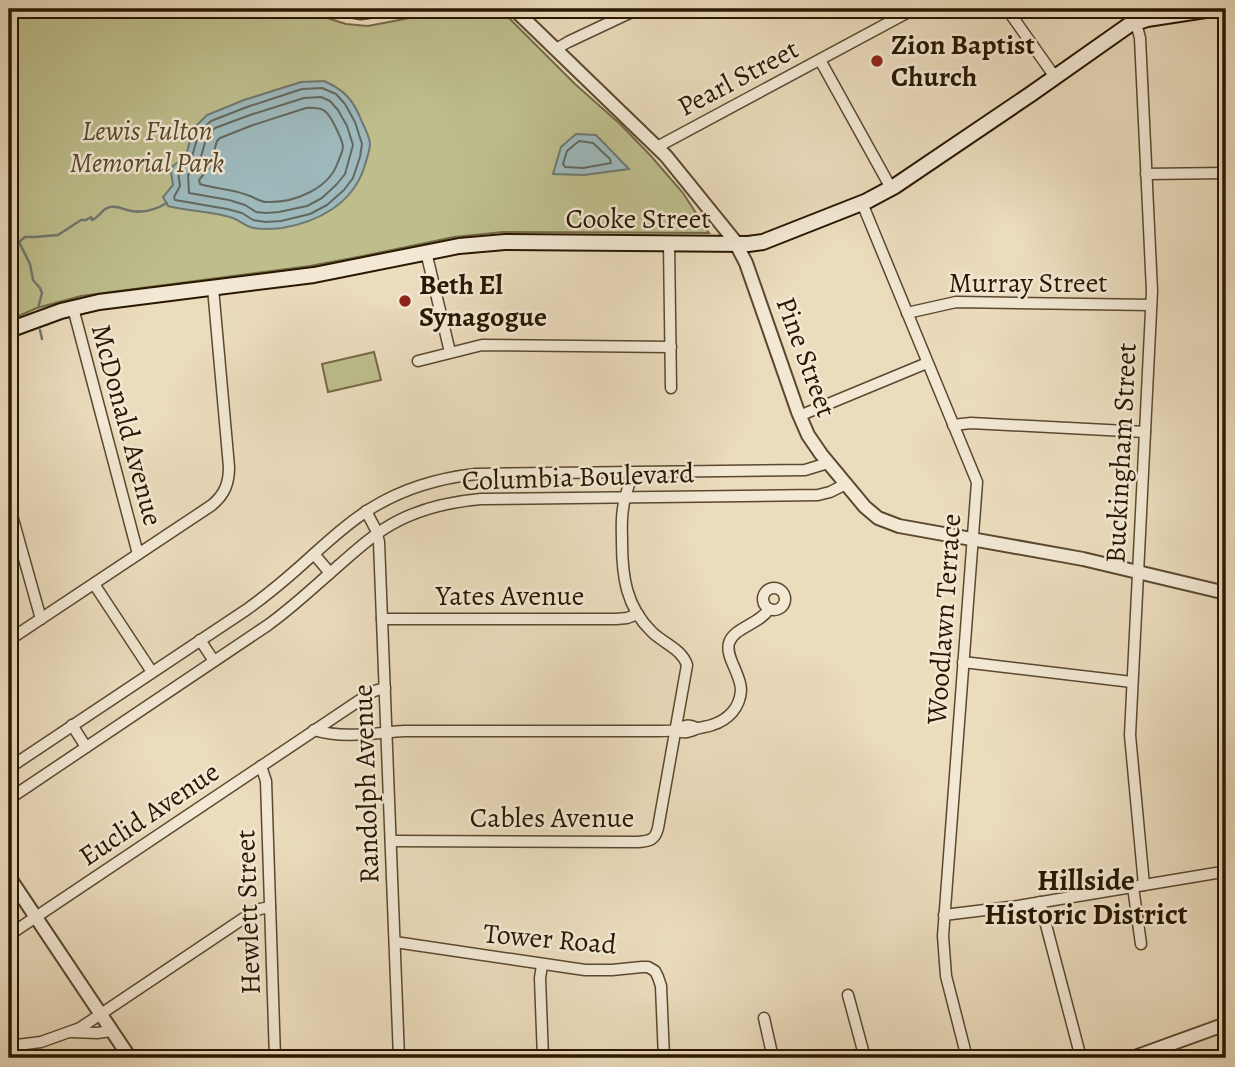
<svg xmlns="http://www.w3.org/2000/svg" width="1235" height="1067" font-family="Alegreya,serif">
	<rect width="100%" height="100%" fill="#ebdcbd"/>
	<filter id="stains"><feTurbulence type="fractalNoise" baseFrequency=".00286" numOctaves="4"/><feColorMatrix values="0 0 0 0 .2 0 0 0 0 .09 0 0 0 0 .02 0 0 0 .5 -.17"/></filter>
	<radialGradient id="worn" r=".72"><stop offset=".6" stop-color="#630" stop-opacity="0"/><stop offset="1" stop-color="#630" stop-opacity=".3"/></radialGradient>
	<g fill="#bebe8d" stroke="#746a46" stroke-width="2">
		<path d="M9 9H299L346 24 368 26 456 9H494L508 17 575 84 620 124 651 156 683 193 709 233 503 232 454 237 363 256 310 266 81 296 37 308 9 320Z"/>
		<path d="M374 352 381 380 328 392 322 364Z"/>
	</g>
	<g fill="#9db9bc" stroke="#6f7871" stroke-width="2">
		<path d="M324 81C345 90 354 101 362 122 365 128 369 136 370 143 370 151 366 161 364 168 352 204 318 222 282 228 273 229 259 230 250 227 242 224 237 218 226 216 207 211 187 211 168 206L163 197 173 185C169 162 170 170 186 156L193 129 207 115 244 100 301 82Z"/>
		<path d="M576 134 596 135 629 169 584 175 553 174 561 147Z"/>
	</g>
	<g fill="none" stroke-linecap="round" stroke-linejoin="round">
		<g stroke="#63685e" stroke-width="2">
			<path d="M322 88 336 94 345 104 355 122 362 144 360 157 353 178 344 190 327 205 310 214 281 221 266 222 253 220 242 213 227 209 175 200 174 197 180 186 178 171 191 160 199 132 211 121 247 107 302 89Z"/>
			<path d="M321 97 330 101 338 110 347 126 353 145 345 174 337 184 322 198 307 206 279 212 266 213 256 212 245 205 229 200 189 193 188 175 199 163 207 136 215 128 250 115 304 98Z"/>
			<path d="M306 108C324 107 327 110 335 126 338 132 342 140 343 146 343 151 340 157 338 162 329 189 294 203 267 202 259 202 255 197 247 195 232 189 215 189 200 184L199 180 209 168 217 141 220 138 253 125Z"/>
			<path d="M579 141 593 143 610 159 611 163 583 168 565 167 563 164 567 151Z"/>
		</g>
		<g stroke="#6f7871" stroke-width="2.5">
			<path d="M19 242 30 264 33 280 40 288 42 293 38 308"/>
			<path d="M9 244 19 242 25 237H35L58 235 81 220H86L91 217 92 220C100 217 101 209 110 207 117 206 121 208 127 210 141 214 155 210 167 203"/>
			<path d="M40 330 42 339"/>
		</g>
		<g stroke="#5a482f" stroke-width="13">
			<g id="minor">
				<path d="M335 9 361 14 394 9"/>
				<path d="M1007 9 1055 77"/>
				<path d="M1136 23 1140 38 1152 291 1130 735 1144 885"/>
				<path d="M556 49 568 42 638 9"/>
				<path d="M820 60 891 188"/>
				<path d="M657 147 914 9"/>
				<path d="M1146 174 1226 173"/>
				<path d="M862 203 977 482 943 936 946 976 967 1058"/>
				<path d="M669 243 671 388"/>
				<path d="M426 252 450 352"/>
				<path d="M73 308 138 554"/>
				<path d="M907 313 956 302 1151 305"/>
				<path d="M418 361 482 345 671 347"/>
				<path d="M799 416 927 363"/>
				<path d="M953 425 971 423 1145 432"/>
				<path d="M9 505 41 619"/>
				<path d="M366 511 376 530 379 542 399 1058"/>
				<path d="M314 554 330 573"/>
				<path d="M94 584 152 672"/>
				<circle cx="774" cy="599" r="11"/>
				<path d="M382 619H616L627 618 638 614"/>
				<path d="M9 640 212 505C225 494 229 483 229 467L213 288"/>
				<path d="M200 640 214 661"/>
				<path d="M963 662 1132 682"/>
				<path d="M72 725 86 747"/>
				<path d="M314 730C344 739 374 733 404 731H659C664 731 671 731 676 730 686 726 685 723 697 728"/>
				<path d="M676 730C684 734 688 732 696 729 701 727 707 727 712 725 728 720 740 708 741 690 741 674 725 657 729 643 733 628 760 624 769 609"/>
				<path d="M261 766 266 781 275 1058"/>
				<path d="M9 768 246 610C263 598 280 584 296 570 320 549 343 526 370 509 402 489 439 478 476 474L805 470 828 463"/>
				<path d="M9 799 268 625C293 607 315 586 338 566 353 553 368 539 384 529 413 510 447 502 481 499L818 495 830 492 846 484"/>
				<path d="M1226 823V835"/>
				<path d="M391 841 638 842C650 841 655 840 658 828L687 665C682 649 663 643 652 632 626 607 622 576 622 542 622 531 621 520 623 509 624 497 629 485 633 473"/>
				<path d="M1133 887 1141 944"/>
				<path d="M1040 902 1081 1058"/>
				<path d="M944 915 1018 906 1216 873H1226"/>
				<path d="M9 935 363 698 374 691 385 688"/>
				<path d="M395 942 585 970H612L642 967H648L655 971 658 977 661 986 664 1058"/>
				<path d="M542 965 540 978 543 1058"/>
				<path d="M848 995 865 1058"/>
				<path d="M764 1018 773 1058"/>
				<path d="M72 1032 97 1033 111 1031"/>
				<path d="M9 1046 41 1042 80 1028 250 914 260 909 270 907"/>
			</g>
		</g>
		<g stroke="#5a482f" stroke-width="16">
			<g id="tertiary">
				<path d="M514 9 666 156 734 240 746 263 798 412 808 435 821 454 865 507 878 518 899 526 1083 559 1226 593"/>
				<path d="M9 877 130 1058"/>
				<path d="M1132 1058 1226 1024"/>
			</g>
		</g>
		<g stroke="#291700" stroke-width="18">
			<path id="secondary" d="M9 330 61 311 99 302 314 275 459 246 505 242 748 244 763 242 867 201 895 186 1031 94 1129 25 1147 19 1212 9"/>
		</g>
		<use href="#minor" stroke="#f2e8d4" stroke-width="10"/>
		<use href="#tertiary" stroke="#f2e8d4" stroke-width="12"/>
		<use href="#secondary" stroke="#f2e8d4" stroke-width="14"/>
	</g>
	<g fill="#8f2418" stroke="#f2e8d4" stroke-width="2.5">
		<circle cx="877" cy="61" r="7"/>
		<circle cx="405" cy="301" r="7"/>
	</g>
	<g text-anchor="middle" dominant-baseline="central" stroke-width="5" stroke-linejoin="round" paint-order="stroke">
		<g font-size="28" font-weight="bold" fill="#291700" stroke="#f2e8d4" text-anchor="start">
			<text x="891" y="45">Zion Baptist<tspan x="891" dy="32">Church</tspan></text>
			<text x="419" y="285">Beth El<tspan x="419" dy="32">Synagogue</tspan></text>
		</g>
		<g font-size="28" fill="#291700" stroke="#f2e8d4">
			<text transform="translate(738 78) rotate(-28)">Pearl Street</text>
			<text x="638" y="219">Cooke Street</text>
			<text x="1028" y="283">Murray Street</text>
			<text transform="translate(806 357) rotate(70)">Pine Street</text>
			<text transform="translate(127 425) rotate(75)">McDonald Avenue</text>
			<text transform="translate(1121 453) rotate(-87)">Buckingham Street</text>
			<text transform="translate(578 477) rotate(-2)">Columbia Boulevard</text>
			<text x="510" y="596">Yates Avenue</text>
			<text transform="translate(944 619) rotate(-86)">Woodlawn Terrace</text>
			<text transform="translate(366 784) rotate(-92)">Randolph Avenue</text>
			<text transform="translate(149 814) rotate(-34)">Euclid Avenue</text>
			<text x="552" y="818">Cables Avenue</text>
			<text transform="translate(248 912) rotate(-92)">Hewlett Street</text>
			<text transform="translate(550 939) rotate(5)">Tower Road</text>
		</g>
		<g font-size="28" font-style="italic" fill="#56492a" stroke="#f2e8d4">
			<text x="147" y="131">Lewis Fulton<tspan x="147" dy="32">Memorial Park</tspan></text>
		</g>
		<g font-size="30" font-weight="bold" fill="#291700" stroke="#f2e8d4">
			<text x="1086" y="880">Hillside<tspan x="1086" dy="34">Historic District</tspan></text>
		</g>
	</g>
	<rect width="1235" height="1067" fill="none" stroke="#ebdcbd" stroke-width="35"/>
	<rect x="10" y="10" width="1214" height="1046" fill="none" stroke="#291700" stroke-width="3.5"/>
	<rect x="18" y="18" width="1200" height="1032" fill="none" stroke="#291700" stroke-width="2"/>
	<rect width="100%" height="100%" filter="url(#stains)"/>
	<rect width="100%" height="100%" fill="url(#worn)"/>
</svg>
